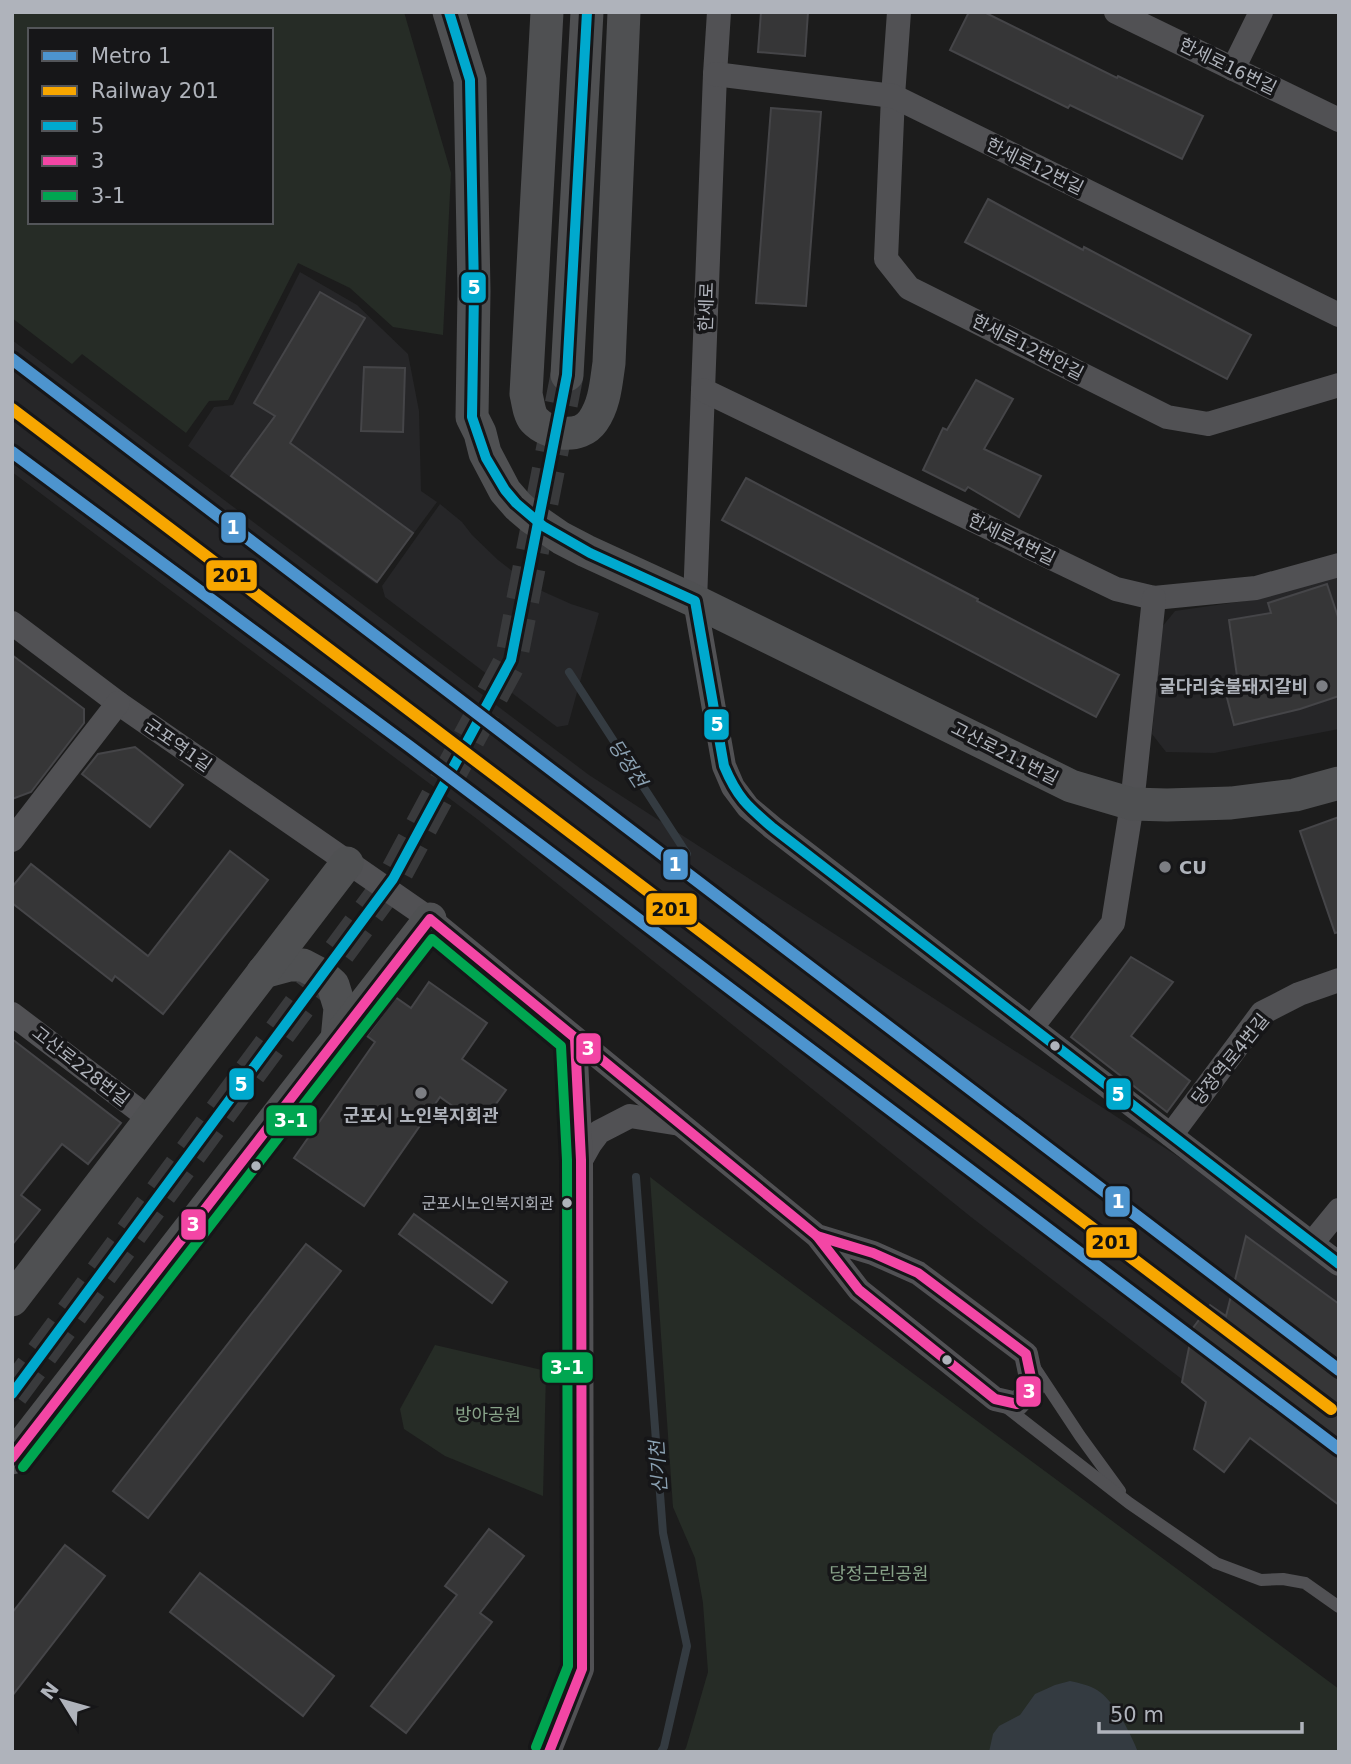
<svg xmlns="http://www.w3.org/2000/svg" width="1351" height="1764" font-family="'DejaVu Sans','Noto Sans KR',sans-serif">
	<rect width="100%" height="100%" fill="#1c1c1c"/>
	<g fill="#262628">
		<path d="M300 272 357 305 408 354 419 411 421 491 437 502 376 584 188 446 214 407 233 405Z"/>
		<path d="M12 340 589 775 1208 1176 1339 1274V1500L971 1217 477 819 12 472Z"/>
		<path d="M440 504 462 522 472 535 498 560 533 587 571 604 599 613 568 725 557 727 385 597 382 586Z"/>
		<path d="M1339 575V729L1214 753 1166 752 1152 734 1162 627 1175 611 1259 599Z"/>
	</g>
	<g fill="#262c26" fill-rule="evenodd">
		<path d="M12 12H404L451 173 443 335 393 327 350 288 298 263 228 400 209 401 186 433 82 354 72 364 12 318ZM30 30H271V222H30Z"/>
		<path d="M650 1177 698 1214 1339 1689V1752H683L686 1748 708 1672 703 1603 695 1558 673 1507Z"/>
		<path d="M435 1345 546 1371 543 1496 445 1456 404 1429 400 1409Z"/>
	</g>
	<path fill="#343b41" d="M1070 1681C1079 1683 1089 1685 1097 1690 1114 1700 1131 1734 1138 1752H989L993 1734 999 1726 1020 1715 1035 1694 1055 1685Z"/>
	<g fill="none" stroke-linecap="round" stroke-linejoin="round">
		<g stroke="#343b41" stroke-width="8">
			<path d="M569 672 687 854"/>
			<path d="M636 1177 663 1533 687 1646 664 1747 661 1752"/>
		</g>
	</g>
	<g fill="#363637" stroke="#454548" stroke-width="2">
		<path d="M761 12H808L805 56 758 52Z"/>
		<path d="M969 12H984L1117 78 1118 76 1203 116 1182 159 1070 105 1068 108 950 50Z"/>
		<path d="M771 108 821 112 806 306 756 303Z"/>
		<path d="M988 199 1083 250 1084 247 1251 335 1227 379 965 242Z"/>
		<path d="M320 292 365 318 290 443 413 533 377 582 231 476 275 416 254 403Z"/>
		<path d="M364 367 405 368 403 432 361 431Z"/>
		<path d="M976 380 1013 399 984 449 1041 476 1019 517 968 487 965 491 923 470 943 428 947 430Z"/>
		<path d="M746 478 978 599 977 601 1119 675 1096 717 722 520Z"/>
		<path d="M1327 584 1339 620V696L1300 709 1234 725 1226 694 1239 690 1229 620 1271 613 1268 603Z"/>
		<path d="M12 655 84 709V723L31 792 12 799Z"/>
		<path d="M135 747 183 785 150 827 82 774 98 754Z"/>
		<path d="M1339 817V932L1335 933 1300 831Z"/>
		<path d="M230 851 268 880 163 1014 115 976 112 981 12 903V887L31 864 148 956Z"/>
		<path d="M1131 957 1173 982 1131 1036 1190 1081 1167 1112 1071 1037Z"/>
		<path d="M429 982 487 1023 462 1059 506 1090 480 1126 440 1097 364 1206 294 1158 375 1042 367 1036 395 997 411 1008Z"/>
		<path d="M12 1039 121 1123 88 1164 62 1144 21 1195 40 1210 12 1245Z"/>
		<path d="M414 1214 507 1282 492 1303 399 1234Z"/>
		<path d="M1246 1236 1339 1304V1505L1250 1438 1224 1472 1194 1449 1206 1402 1182 1382 1193 1328 1210 1305 1226 1316Z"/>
		<path d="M306 1244 341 1271 148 1518 113 1491Z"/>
		<path d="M489 1529 524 1556 480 1613 492 1622 406 1733 371 1706 457 1595 445 1586Z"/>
		<path d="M65 1545 105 1576 12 1696V1613Z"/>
		<path d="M200 1573 334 1676 303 1716 170 1612Z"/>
	</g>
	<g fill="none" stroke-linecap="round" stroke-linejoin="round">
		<path stroke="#393a3c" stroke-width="33" stroke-dasharray="33 17" stroke-linecap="butt" d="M12 1394 393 879 511 660 567 375"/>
		<g stroke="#515154" stroke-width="12">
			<path d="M1035 1368 1080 1436 1120 1491"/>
			<path d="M1006 1407 1129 1503 1216 1563 1261 1580 1283 1579 1305 1583 1339 1607"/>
		</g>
		<g stroke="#515154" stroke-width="24">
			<path d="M719 12 715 74 695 601 724 766 733 787 748 807 773 828C962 973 1149 1120 1339 1264"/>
			<path d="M899 12 893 96 886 259 909 288 1167 417 1208 424 1339 385"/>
			<path d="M1116 12 1339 120"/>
			<path d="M1233 69 1261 12"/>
			<path d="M715 74 893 96 1339 315"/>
			<path d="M703 390 1116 589 1154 598 1256 588 1339 565"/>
			<path d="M12 623 118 703 430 919 817 1236 859 1290 995 1399 1017 1404 1033 1387 1026 1354 918 1273 873 1253 817 1236"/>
			<path d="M12 840 118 703"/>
			<path d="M12 1014 150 1119"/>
			<path d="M1032 1027 1113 923 1132 804 1154 598"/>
			<path d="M1171 1135 1262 1013 1299 994 1339 980"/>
			<path d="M581 1160 590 1144 599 1132 630 1116 680 1124"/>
			<path d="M1312 1243 1339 1210"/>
			<path d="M549 1752 582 1669 581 1160 575 1039"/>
		</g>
		<g stroke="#4f5052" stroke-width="33">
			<path d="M449 12 470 80 474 291 472 417 480 433 485 453 505 491 518 506 532 518 561 538 586 551 695 601 1071 786 1132 804 1167 805 1231 803 1295 795 1339 783"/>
			<path d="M547 12 526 394C528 402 529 414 534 420 548 435 580 440 593 421 605 404 606 383 609 363L624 12"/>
			<path d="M567 375 587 12"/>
			<path d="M263 972 289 965H303L322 975 333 985 340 1008 337 1040"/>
			<path d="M12 1300 347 863"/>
			<path d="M12 1458 430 919"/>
		</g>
		<g stroke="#161618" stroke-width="16">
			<g id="bus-1">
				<path d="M449 12 470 80 474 291 472 417 486 458 505 490 516 503 543 526 590 553 695 601 724 766C737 797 747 806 773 828L1339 1264"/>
				<path d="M12 1394 393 879 511 660 567 375 587 12"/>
			</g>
		</g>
		<g stroke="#161618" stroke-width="16">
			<g id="bus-2">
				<path d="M817 1236 873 1253 918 1273 1026 1354 1033 1387 1017 1404 995 1399 859 1290Z"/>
				<path d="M12 1458 430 919 817 1236"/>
				<path d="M549 1752 582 1669 581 1160 575 1039"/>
			</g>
		</g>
		<g stroke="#161618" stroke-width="16">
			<path id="bus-3" d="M23 1467 432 939 561 1046 567 1160 568 1666 536 1747"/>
		</g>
		<use href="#bus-1" stroke="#00a9ce" stroke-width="10"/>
		<use href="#bus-2" stroke="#f346a5" stroke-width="10"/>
		<use href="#bus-3" stroke="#00a651" stroke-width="10"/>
		<g stroke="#161618" stroke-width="18">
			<path id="rail-1" d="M12 409 1331 1409"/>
		</g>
		<use href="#rail-1" stroke="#f7a600" stroke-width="12"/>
		<g stroke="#161618" stroke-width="18">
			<g id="metro-1">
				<path d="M12 359 1339 1370"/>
				<path d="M12 452 409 746 1339 1449"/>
			</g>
		</g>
		<use href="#metro-1" stroke="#4d94ce" stroke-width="12"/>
	</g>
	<g fill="#7c7e83" stroke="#161618" stroke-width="2.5">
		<circle cx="1322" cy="686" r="7"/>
		<circle cx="1165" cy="867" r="7"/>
		<circle cx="421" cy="1093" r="7"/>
	</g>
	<g fill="#afb3bb" stroke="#161618" stroke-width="2.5">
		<circle cx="1055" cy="1046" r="6"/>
		<circle cx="256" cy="1166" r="6"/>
		<circle cx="567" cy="1203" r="6"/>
		<circle cx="947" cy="1360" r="6"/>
	</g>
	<g text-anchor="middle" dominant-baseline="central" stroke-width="7" stroke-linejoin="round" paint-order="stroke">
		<g font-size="16" fill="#afb3bb" stroke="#161618" text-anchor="end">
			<text x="554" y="1203">군포시노인복지회관</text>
		</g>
		<g font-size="18" fill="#afb3bb" stroke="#161618">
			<text transform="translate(1228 66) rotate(26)">한세로16번길</text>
			<text transform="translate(1035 166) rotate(26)">한세로12번길</text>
			<text transform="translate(706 307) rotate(-88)">한세로</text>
			<text transform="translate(1028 347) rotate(27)">한세로12번안길</text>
			<text transform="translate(1012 539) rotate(26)">한세로4번길</text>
			<text transform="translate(178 745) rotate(35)">군포역1길</text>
			<text transform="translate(1005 753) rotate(27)">고산로211번길</text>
			<text transform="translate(1230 1059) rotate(-51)">당정역로4번길</text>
			<text transform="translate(81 1066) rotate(38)">고산로228번길</text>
		</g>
		<g font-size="18" font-weight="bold" fill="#afb3bb" stroke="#161618" text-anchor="end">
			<text x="1308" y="686">굴다리숯불돼지갈비</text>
			<text x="1179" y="867" text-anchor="start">CU</text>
			<text x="421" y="1115" text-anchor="middle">군포시 노인복지회관</text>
		</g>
		<g font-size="18" fill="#88a389" stroke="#161618">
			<text x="488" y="1414">방아공원</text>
			<text x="879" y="1573">당정근린공원</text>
		</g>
		<g font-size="19" font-style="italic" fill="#8aa0b1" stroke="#161618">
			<text transform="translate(628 763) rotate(57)">당정천</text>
			<text transform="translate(658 1467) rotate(-94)">신기천</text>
		</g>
	</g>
	<g stroke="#161618" stroke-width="2.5">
		<rect x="460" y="271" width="27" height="33" rx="7" fill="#00a9ce"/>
		<rect x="220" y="511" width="27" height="33" rx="7" fill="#4d94ce"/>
		<rect x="205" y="559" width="53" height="33" rx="7" fill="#f7a600"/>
		<rect x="703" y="708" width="27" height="33" rx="7" fill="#00a9ce"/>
		<rect x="662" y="848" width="27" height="33" rx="7" fill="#4d94ce"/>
		<rect x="645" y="892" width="53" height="34" rx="7" fill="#f7a600"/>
		<rect x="575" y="1032" width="27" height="33" rx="7" fill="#f346a5"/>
		<rect x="228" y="1067" width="27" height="34" rx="7" fill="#00a9ce"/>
		<rect x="1105" y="1077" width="27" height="34" rx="7" fill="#00a9ce"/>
		<rect x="265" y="1104" width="53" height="33" rx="7" fill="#00a651"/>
		<rect x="1104" y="1185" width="27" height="33" rx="7" fill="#4d94ce"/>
		<rect x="180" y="1208" width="27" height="33" rx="7" fill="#f346a5"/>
		<rect x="1085" y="1226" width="53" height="33" rx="7" fill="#f7a600"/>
		<rect x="541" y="1351" width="53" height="33" rx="7" fill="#00a651"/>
		<rect x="1015" y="1375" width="27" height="33" rx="7" fill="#f346a5"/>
	</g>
	<g font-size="19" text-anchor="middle" font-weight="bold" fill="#fff">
		<text x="474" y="294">5</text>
		<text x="233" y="534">1</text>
		<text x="717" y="731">5</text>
		<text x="675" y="871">1</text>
		<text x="588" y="1055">3</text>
		<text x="241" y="1091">5</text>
		<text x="1118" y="1101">5</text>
		<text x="291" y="1127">3-1</text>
		<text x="1118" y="1208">1</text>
		<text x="193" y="1231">3</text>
		<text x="567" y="1374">3-1</text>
		<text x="1029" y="1398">3</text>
	</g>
	<g font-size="19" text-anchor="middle" font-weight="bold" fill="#111">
		<text x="232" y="582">201</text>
		<text x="671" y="916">201</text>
		<text x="1111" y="1249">201</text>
	</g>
	<rect width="1351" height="1764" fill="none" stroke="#afb3bb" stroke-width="28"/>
	<rect x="28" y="28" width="245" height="196" fill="#161618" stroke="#535559" stroke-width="2"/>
	<rect x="42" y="51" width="35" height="10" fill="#4d94ce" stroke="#535559" stroke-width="2"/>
	<text x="91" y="63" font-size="21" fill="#afb3bb">Metro 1</text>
	<rect x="42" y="86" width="35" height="10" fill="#f7a600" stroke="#535559" stroke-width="2"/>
	<text x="91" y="98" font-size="21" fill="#afb3bb">Railway 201</text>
	<rect x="42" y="121" width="35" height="10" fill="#00a9ce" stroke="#535559" stroke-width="2"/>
	<text x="91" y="133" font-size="21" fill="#afb3bb">5</text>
	<rect x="42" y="156" width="35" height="10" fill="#f346a5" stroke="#535559" stroke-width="2"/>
	<text x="91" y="168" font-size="21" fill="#afb3bb">3</text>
	<rect x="42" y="191" width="35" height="10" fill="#00a651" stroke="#535559" stroke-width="2"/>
	<text x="91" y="203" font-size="21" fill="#afb3bb">3-1</text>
	<g transform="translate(63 1701) rotate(307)" stroke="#161618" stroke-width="5" paint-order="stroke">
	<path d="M0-5L12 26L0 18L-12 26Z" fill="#afb3bb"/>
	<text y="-10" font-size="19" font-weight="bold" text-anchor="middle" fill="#afb3bb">N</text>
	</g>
	<path d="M1099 1722v10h203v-10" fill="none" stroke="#afb3bb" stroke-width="3.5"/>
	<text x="1110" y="1722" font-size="21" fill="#afb3bb" stroke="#161618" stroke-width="5" paint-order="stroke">50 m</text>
</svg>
